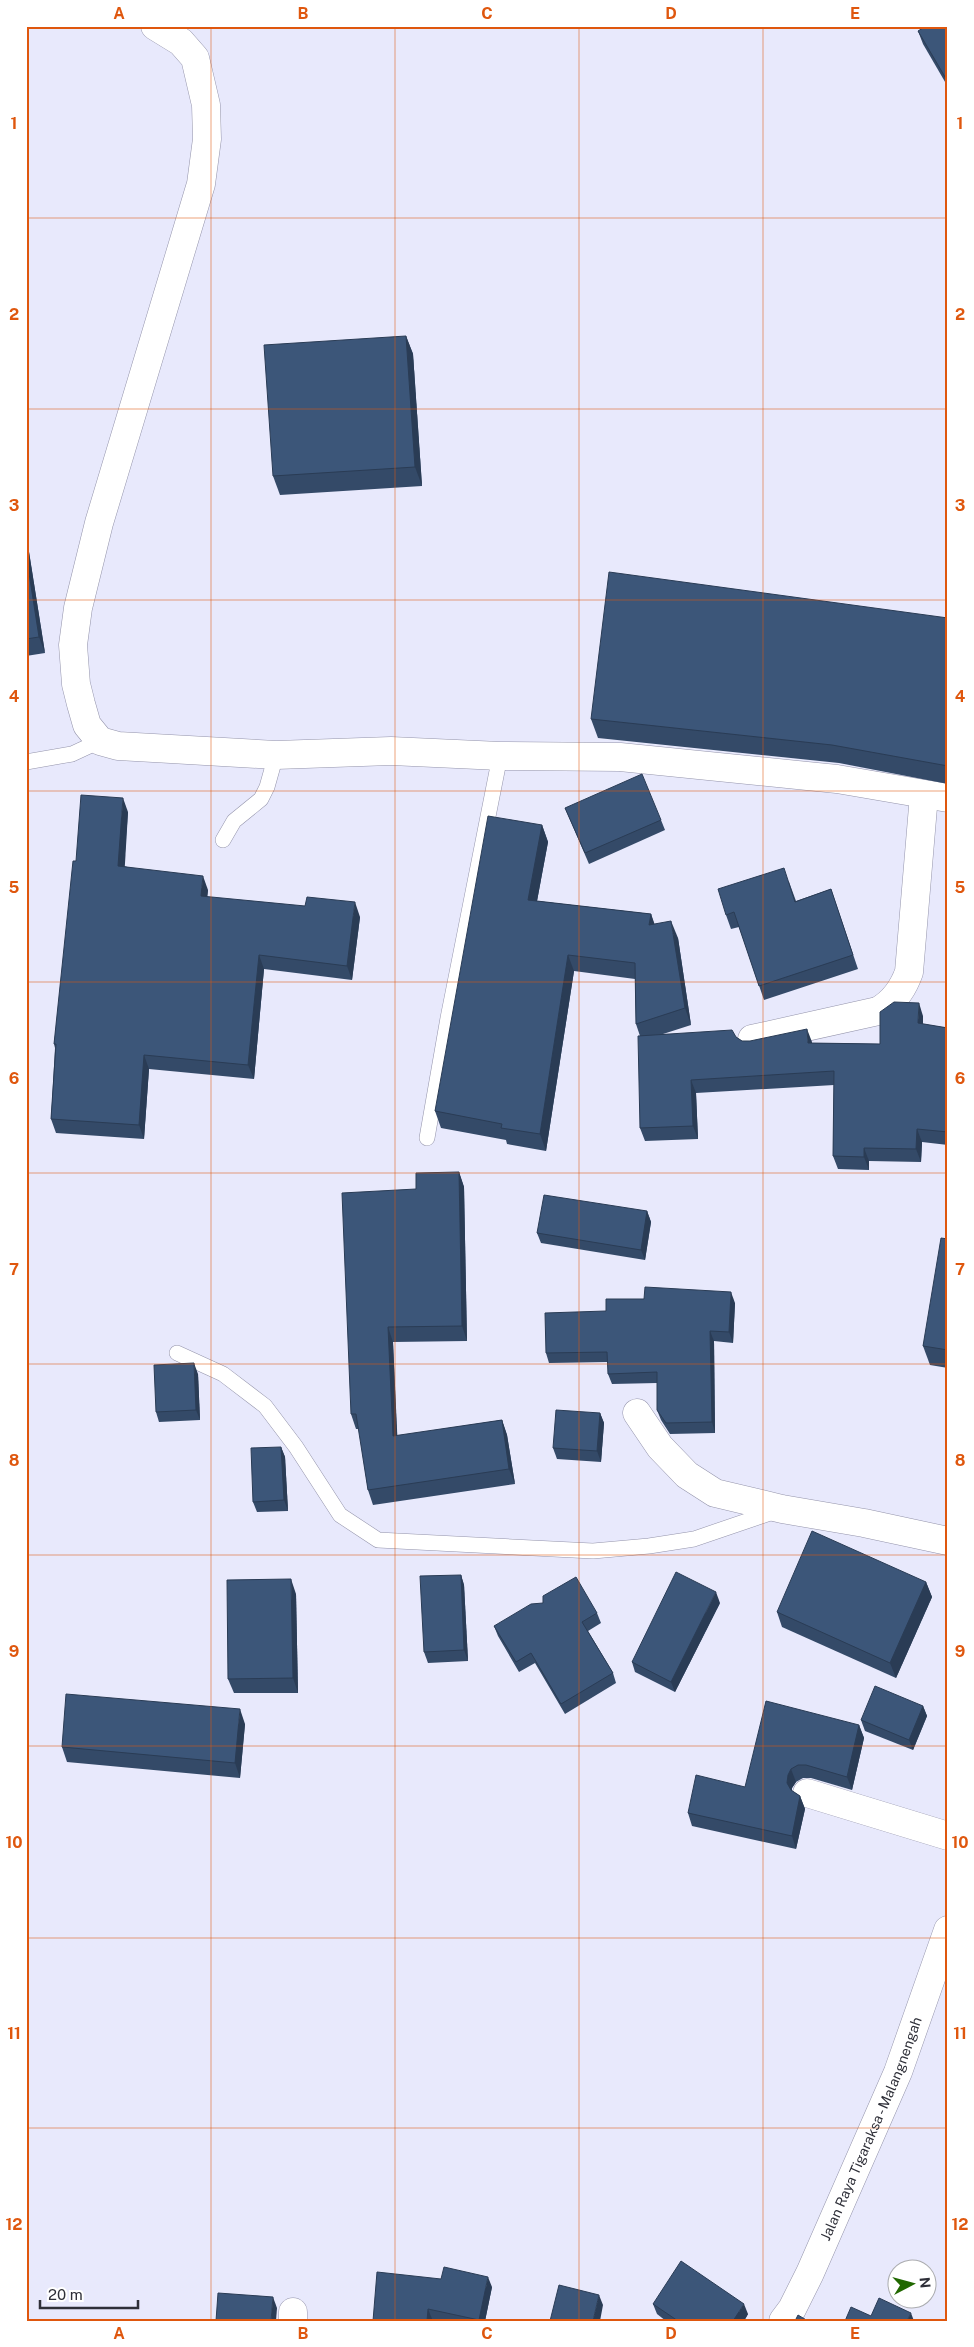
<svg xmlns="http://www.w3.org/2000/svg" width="974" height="2347" font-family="'Public Sans',sans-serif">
	<rect width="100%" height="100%" fill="#e8e9fc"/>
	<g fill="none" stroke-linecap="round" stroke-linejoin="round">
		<g stroke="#9494ab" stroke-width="16">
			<g id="lane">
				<path d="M26 762 72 754 100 741"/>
				<path d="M223 840 234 821 261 799 267 787 276 755"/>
				<path d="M427 1138 448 1018 500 756"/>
				<path d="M177 1353 223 1374 265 1406 296 1447 340 1515 378 1540 593 1551 649 1546 694 1539 776 1511"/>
			</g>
		</g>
		<g stroke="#9494ab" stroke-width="29">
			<g id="street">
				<path d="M155 26 181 42 195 58 206 105 207 139 201 184 99 523 78 608 73 645 76 684 81 704 87 725 100 741 118 746 276 755 391 751 500 756 620 757 837 779 948 798"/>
				<path d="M752 1039 878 1011C894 1002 903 989 909 972L924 795"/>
				<path d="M637 1413 660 1447 687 1475 715 1493 782 1509 864 1523 948 1541"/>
				<path d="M807 1793 948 1836"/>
				<path d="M293 2321V2312"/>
			</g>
		</g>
		<g stroke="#9494ab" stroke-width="29">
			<g id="primary">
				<path id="s1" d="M783 2321 792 2309 810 2273 898 2072 948 1930"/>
			</g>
		</g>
		<use href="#lane" stroke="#fff" stroke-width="15"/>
		<use href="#street" stroke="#fff" stroke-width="28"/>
		<use href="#primary" stroke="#fff" stroke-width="28"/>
	</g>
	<g fill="#344a68">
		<path d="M948 26V87L923 44 918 31Z"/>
		<path d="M406 336 413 354 422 486 280 495 273 476Z"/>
		<path d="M26 543 29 552 45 653 26 656Z"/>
		<path d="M948 618V784L839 763 598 738 591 719Z"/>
		<path d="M565 808 661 820 665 830 589 864Z"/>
		<path d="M128 812 124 866 208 890 207 897 360 917 352 980 264 969 254 1079 149 1069 144 1139 56 1133 51 1119 55 1048 54 1044 76 861Z"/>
		<path d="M542 825 548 842 537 901 651 914 654 924 678 938 691 1025 663 1034 736 1037 742 1041H750L812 1042V1043L880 1044 923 1016V1024L948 1028V1145L922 1142 921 1162 869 1161V1170L838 1169 833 1156 834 1085 696 1093 698 1139 645 1141 640 1128V1036L636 1024 635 979 574 971 546 1151 507 1144 506 1140 441 1128 435 1111Z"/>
		<path d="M789 882 796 901 831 889 858 969 764 1000 739 927 731 929 726 915Z"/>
		<path d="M459 1172 464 1187 467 1341 393 1342 397 1436 502 1420 507 1435 515 1484 373 1505 368 1490 359 1429H356L351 1414 416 1189Z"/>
		<path d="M647 1211 651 1222 645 1260 541 1243 537 1233Z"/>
		<path d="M948 1239V1368L930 1365 923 1346Z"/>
		<path d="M735 1303 733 1343 714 1341 715 1433 670 1434 661 1420 657 1410V1383L612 1384 608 1374V1362L549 1363 546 1353 606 1311Z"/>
		<path d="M198 1374 200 1420 159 1422 156 1412Z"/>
		<path d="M600 1413 604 1423 601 1462 557 1459 553 1448Z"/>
		<path d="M281 1447 285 1457 288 1511 257 1512 253 1502Z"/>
		<path d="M461 1575 464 1585 468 1661 428 1663 424 1652Z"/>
		<path d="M926 1582 932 1597 896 1678 782 1627 777 1612Z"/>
		<path d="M296 1594 298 1693H234L228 1679Z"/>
		<path d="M720 1603 675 1692 635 1672 632 1662Z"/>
		<path d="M597 1613 601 1623 588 1631 613 1673 616 1683 565 1714 535 1663 519 1672 498 1636 494 1626Z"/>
		<path d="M923 1706 927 1716 913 1750 865 1731 861 1720Z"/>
		<path d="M245 1724 240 1778 67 1762 62 1747Z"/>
		<path d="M859 1725 864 1738 852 1790 811 1778H803L796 1782 792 1788V1791L800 1796 805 1809 796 1849 692 1826 688 1813 745 1787Z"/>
		<path d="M492 2287 485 2321H440L432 2319V2321H373Z"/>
		<path d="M653 2304 748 2314 744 2321H666L657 2314Z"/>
	</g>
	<g fill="#2a3c55">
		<path d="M406 336 413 354 422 486 415 467Z"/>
		<path d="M26 543 29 552 45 653 39 637 26 554Z"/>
		<path d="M123 798 128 812 124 880 118 866Z"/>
		<path d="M542 825 548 842 534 917 528 900Z"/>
		<path d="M203 876 208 890 206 910 201 896Z"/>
		<path d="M355 902 360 917 352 980 347 966Z"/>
		<path d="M651 914 657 931 649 925Z"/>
		<path d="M671 921 678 938 691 1025 685 1008Z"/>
		<path d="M259 955 264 969 254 1079 248 1065Z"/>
		<path d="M568 955 574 971 546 1151 540 1134Z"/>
		<path d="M919 1003 923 1016V1036L918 1023Z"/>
		<path d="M807 1029 812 1042V1057L808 1043Z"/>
		<path d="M144 1055 149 1069 144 1139 139 1125Z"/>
		<path d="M691 1080 696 1093 698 1139 693 1126Z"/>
		<path d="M917 1129 922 1142 921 1162 916 1149Z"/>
		<path d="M864 1148 869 1161V1170L864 1157Z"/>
		<path d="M459 1172 464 1187 467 1341 462 1326Z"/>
		<path d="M647 1211 651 1222 645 1260 641 1250Z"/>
		<path d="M731 1292 735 1303 733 1343 729 1332Z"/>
		<path d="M388 1327 393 1342 398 1451 393 1436Z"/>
		<path d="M710 1331 714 1341 715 1433 712 1422Z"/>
		<path d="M194 1363 198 1374 200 1420 196 1410Z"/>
		<path d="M600 1413 604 1423 601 1462 597 1451Z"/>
		<path d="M502 1420 507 1435 515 1484 509 1469Z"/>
		<path d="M281 1447 285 1457 288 1511 284 1500Z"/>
		<path d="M461 1575 464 1585 468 1661 464 1650Z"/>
		<path d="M291 1579 296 1594 298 1693 293 1678Z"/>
		<path d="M926 1582 932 1597 896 1678 890 1663Z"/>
		<path d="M716 1592 720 1603 675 1692 671 1682Z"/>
		<path d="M923 1706 927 1716 913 1750 909 1740Z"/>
		<path d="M240 1709 245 1724 240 1778 235 1763Z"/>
		<path d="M859 1725 864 1738 852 1790 847 1777Z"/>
		<path d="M791 1769 796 1782 792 1788V1796L787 1783 788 1775Z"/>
		<path d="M800 1796 805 1809 796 1849 792 1836Z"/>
		<path d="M488 2277 492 2287 485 2321H479Z"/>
		<path d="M599 2295 603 2305 600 2321H593Z"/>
		<path d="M273 2297 277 2308 276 2321H271Z"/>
		<path d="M744 2304 748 2314 744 2321H733Z"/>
		<path d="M428 2309 432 2319V2321H427Z"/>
		<path d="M911 2313 914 2321H907Z"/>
	</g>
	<g fill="#3c5679" stroke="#2a3c55">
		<path d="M926 26H948V82L918 31Z"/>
		<path d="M406 336 415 467 273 476 264 345Z"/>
		<path d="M26 554 39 637 26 639Z"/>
		<path d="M609 572 948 618V766L832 745 591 719Z"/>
		<path d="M642 774 661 820 585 853 565 808Z"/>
		<path d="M81 795 123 798 118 866 203 876 201 896 305 906 307 897 355 902 347 966 259 955 248 1065 144 1055 139 1125 51 1119 56 1044H54L73 861H76Z"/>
		<path d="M488 816 542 825 528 900 651 914 649 925 671 921 685 1008 636 1024 635 963 568 955 540 1134 501 1128 502 1124 435 1111Z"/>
		<path d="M784 868 795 902 831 889 853 955 759 986 734 912 726 915 718 889Z"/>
		<path d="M894 1002 919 1003 918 1023 948 1028V1132L917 1129 916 1149 864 1148V1157L833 1156 834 1071 691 1080 693 1126 640 1128 638 1036 732 1030 736 1037 742 1041H750L807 1029 808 1043 880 1044V1012Z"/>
		<path d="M459 1172 462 1326 388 1327 393 1436 502 1420 509 1469 368 1490 356 1414H351L342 1193 416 1189V1173Z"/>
		<path d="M544 1195 647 1211 641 1250 537 1233Z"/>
		<path d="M941 1238 948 1239V1350L923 1346Z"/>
		<path d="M645 1287 731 1292 729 1332 710 1331 712 1422 666 1423 657 1410V1372L608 1374 607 1352 546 1353 545 1313 606 1311V1299H644Z"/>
		<path d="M194 1363 196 1410 156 1412 154 1365Z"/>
		<path d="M556 1410 600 1413 597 1451 553 1448Z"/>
		<path d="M281 1447 284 1500 253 1502 251 1448Z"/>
		<path d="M812 1531 926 1582 890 1663 777 1612Z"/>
		<path d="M676 1572 716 1592 671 1682 632 1662Z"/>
		<path d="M461 1575 464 1650 424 1652 420 1576Z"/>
		<path d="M576 1577 597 1613 582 1622 613 1673 561 1704 531 1653 516 1662 494 1626 531 1604 543 1603V1596Z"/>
		<path d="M291 1579 293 1678 228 1679 227 1580Z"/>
		<path d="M875 1686 923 1706 909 1740 861 1720Z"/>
		<path d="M66 1694 240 1709 235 1763 62 1747Z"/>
		<path d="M766 1701 859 1725 847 1777 806 1765H798L791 1769 788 1775 787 1783 791 1790 800 1796 792 1836 688 1813 696 1775 745 1787Z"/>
		<path d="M681 2261 744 2304 733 2321H678L653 2304Z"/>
		<path d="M444 2267 488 2277 479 2320 428 2309 427 2321H373L377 2272 441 2279Z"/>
		<path d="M559 2285 599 2295 593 2321H550Z"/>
		<path d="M218 2293 273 2297 271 2321H216Z"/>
		<path d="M879 2298 911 2313 907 2321H845L851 2307 871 2316Z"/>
		<path d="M798 2315 808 2321H795Z"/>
	</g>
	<path fill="none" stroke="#df570e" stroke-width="1" stroke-opacity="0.55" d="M211 26V2321M395 26V2321M579 26V2321M763 26V2321M26 218H948M26 409H948M26 600H948M26 791H948M26 982H948M26 1173H948M26 1364H948M26 1555H948M26 1746H948M26 1938H948M26 2128H948"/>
	<g text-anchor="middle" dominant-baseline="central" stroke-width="5" stroke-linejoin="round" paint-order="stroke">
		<g font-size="14" fill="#2e2f38" stroke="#fff">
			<text stroke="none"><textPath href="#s1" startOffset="212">Jalan Raya Tigaraksa - Malangnengah</textPath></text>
		</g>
	</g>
	<rect width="974" height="2347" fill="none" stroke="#ffffff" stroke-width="55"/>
	<g transform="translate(912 2284) rotate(84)"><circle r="24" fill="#ffffff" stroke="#abacaf"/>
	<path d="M0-4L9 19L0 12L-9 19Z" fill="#216800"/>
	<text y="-8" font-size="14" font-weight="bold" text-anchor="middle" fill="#2e2f38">N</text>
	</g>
	<path d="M40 2300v8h98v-8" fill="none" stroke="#2e2f38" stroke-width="2.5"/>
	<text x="48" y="2300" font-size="15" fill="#2e2f38" stroke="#ffffff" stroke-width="4" paint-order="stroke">20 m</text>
	<rect x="28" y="28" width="918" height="2292" fill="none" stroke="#df570e" stroke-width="2"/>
	<g font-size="16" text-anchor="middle" font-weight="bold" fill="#df570e">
		<text x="119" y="19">A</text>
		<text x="303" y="19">B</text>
		<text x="487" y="19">C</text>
		<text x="671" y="19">D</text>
		<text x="855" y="19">E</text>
		<text x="14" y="129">1</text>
		<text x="960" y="129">1</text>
		<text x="14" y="320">2</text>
		<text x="960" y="320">2</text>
		<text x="14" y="511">3</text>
		<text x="960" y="511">3</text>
		<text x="14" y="702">4</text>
		<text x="960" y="702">4</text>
		<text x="14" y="893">5</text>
		<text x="960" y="893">5</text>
		<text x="14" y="1084">6</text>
		<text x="960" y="1084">6</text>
		<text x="14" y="1275">7</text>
		<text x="960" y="1275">7</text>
		<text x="14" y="1466">8</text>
		<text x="960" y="1466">8</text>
		<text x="14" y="1657">9</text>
		<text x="960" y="1657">9</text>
		<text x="14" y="1848">10</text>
		<text x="960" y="1848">10</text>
		<text x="14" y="2039">11</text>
		<text x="960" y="2039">11</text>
		<text x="14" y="2230">12</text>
		<text x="960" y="2230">12</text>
		<text x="119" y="2339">A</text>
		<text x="303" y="2339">B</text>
		<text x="487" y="2339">C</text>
		<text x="671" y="2339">D</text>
		<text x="855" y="2339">E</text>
	</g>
</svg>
